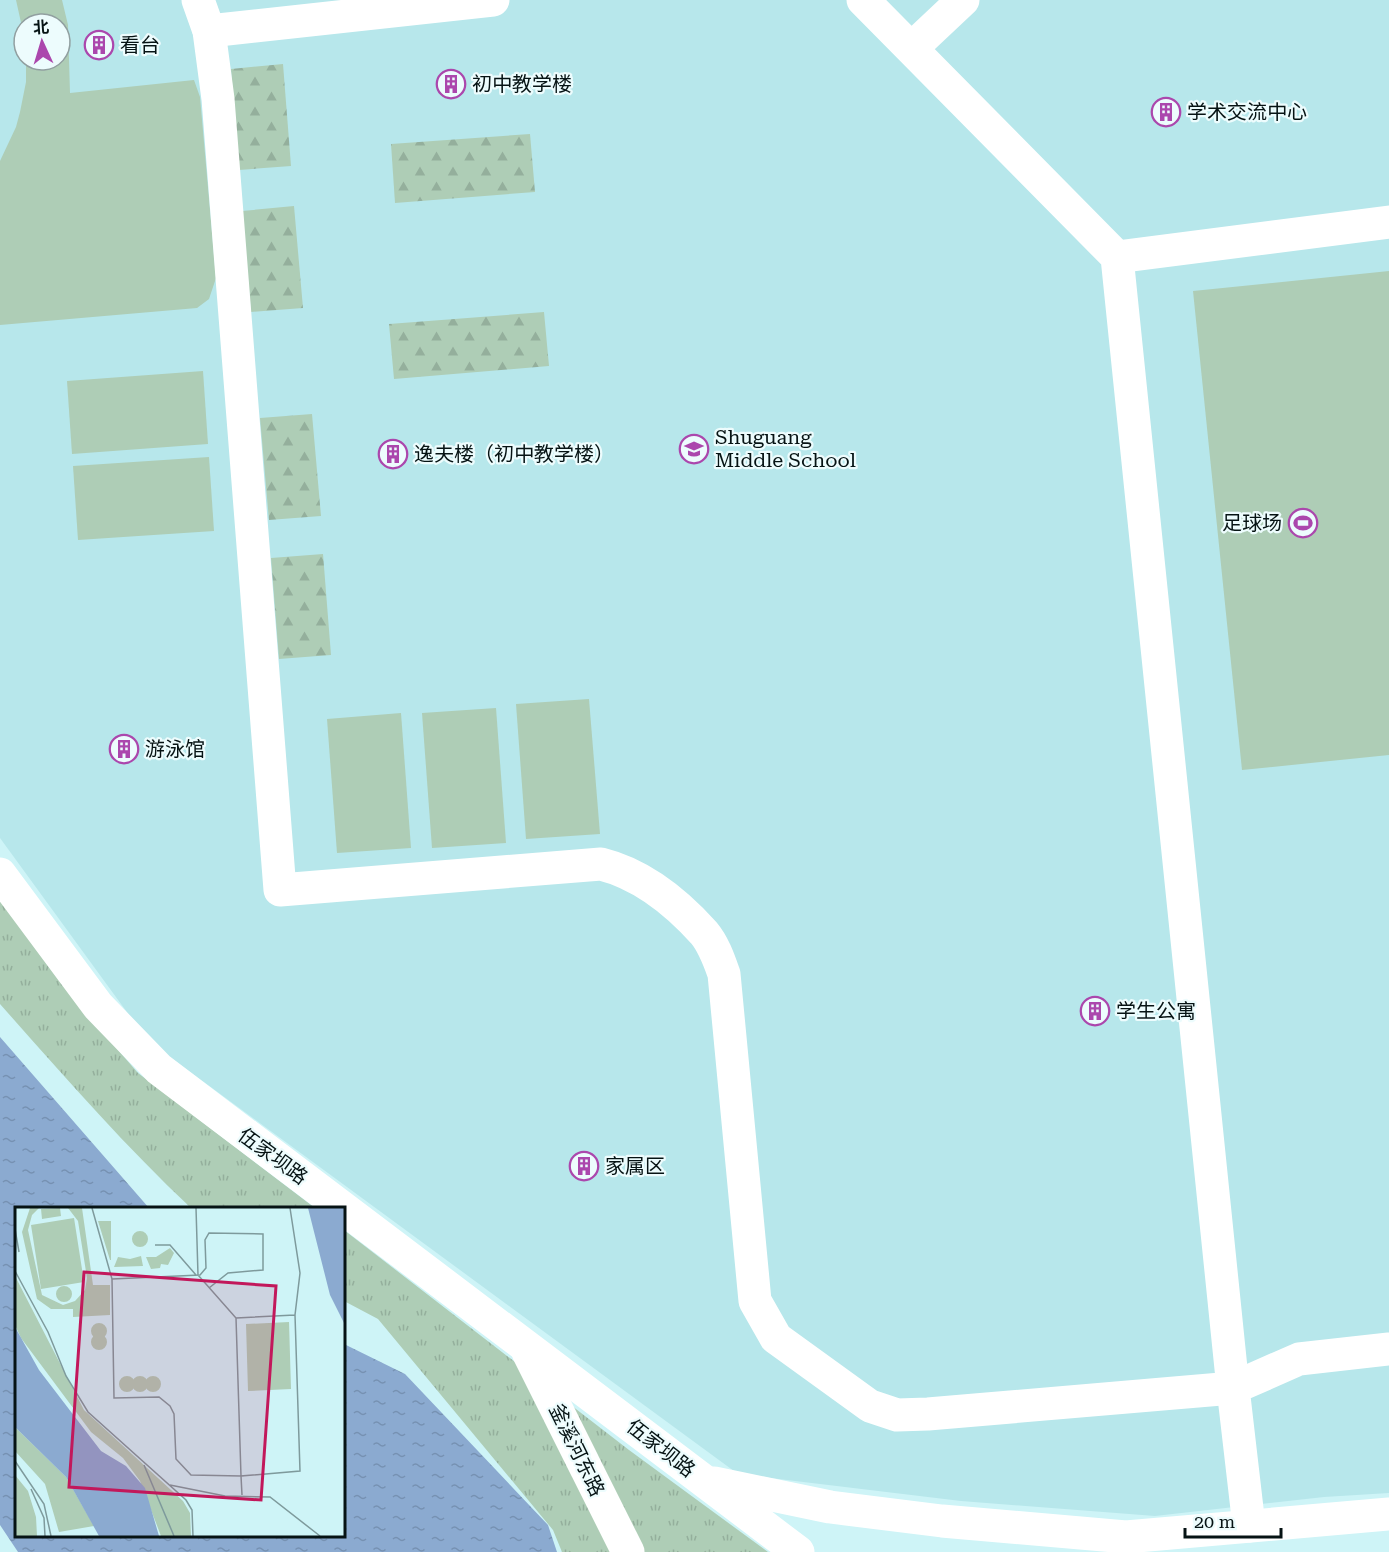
<svg xmlns="http://www.w3.org/2000/svg" width="1389" height="1552" font-family="'Roboto Serif','Noto Sans SC',serif">
	<defs>
		<pattern id="grass-tufts" width="24" height="20" patternUnits="userSpaceOnUse" patternTransform="scale(1.5)"><rect width="24" height="20" fill="#aecdb6"/><path d="M3 7l-1-3M5 7V3M7 7l1-3M15 17l-1-3M17 17v-4M19 17l1-3" fill="none" stroke="#94af9c"/></pattern>
		<pattern id="forest-firs" width="22" height="20" patternUnits="userSpaceOnUse" patternTransform="scale(1.5)"><rect width="22" height="20" fill="#aecdb6"/><path d="M5 1l3.5 6h-7zM16 11l3.5 6h-7z" fill="#94af9c"/></pattern>
		<pattern id="water-ripples" width="26" height="14" patternUnits="userSpaceOnUse" patternTransform="scale(1.5)"><rect width="26" height="14" fill="#8baad0"/><path d="M2 4q2-2 4 0t4 0M15 11q2-2 4 0t4 0" fill="none" stroke="#7691b2"/></pattern>
	</defs>
	<rect width="100%" height="100%" fill="#cef4f7"/>
	<path fill="#b7e7eb" fill-rule="evenodd" d="M0 0H1389V1493L1324 1497 1155 1516 961 1501 738 1474 148 1041 0 838ZM24 24H60V60H24Z"/>
	<g fill="url(#grass-tufts)">
		<path d="M0 900 68 992 138 1073 315 1208H191C123 1144 62 1074 0 1004Z"/>
		<path d="M344 1230 629 1450 768 1552H562L553 1530 378 1319 344 1301Z"/>
	</g>
	<g fill="url(#forest-firs)">
		<path d="M283 64 291 166 239 170 231 69Z"/>
		<path d="M530 134 535 192 395 203 391 144Z"/>
		<path d="M294 206 303 308 251 312 242 211Z"/>
		<path d="M544 312 549 366 394 379 389 324Z"/>
		<path d="M312 414 321 516 269 520 260 418Z"/>
		<path d="M323 554 331 655 279 659 271 558Z"/>
	</g>
	<g fill="#aecdb6">
		<path d="M16 0H62L68 25 70 93 194 80 200 97 216 278 209 299 197 308 0 325V161L16 127 20 112 26 82V60H60V24H24V36Z"/>
		<path d="M1389 271V755L1242 770 1193 291Z"/>
		<path d="M203 371 208 444 72 454 67 381Z"/>
		<path d="M209 457 214 531 78 540 73 466Z"/>
		<path d="M589 699 600 834 526 839 516 704Z"/>
		<path d="M496 708 506 843 432 848 422 713Z"/>
		<path d="M401 713 411 848 337 853 327 719Z"/>
	</g>
	<path fill="url(#water-ripples)" d="M0 1037 149 1208H16V1536H344V1344L405 1374 548 1525 557 1552H18L0 1525Z"/>
	<g fill="none" stroke-linecap="round" stroke-linejoin="round">
		<g stroke="#fff" stroke-width="33">
			<path d="M198 0 209 31 218 99 280 890 601 864C641 874 677 903 704 933 714 945 719 960 724 974L755 1301 776 1338 870 1406 897 1415 928 1414 1233 1388 1117 257 863 0"/>
			<path d="M209 31 493 0"/>
			<path d="M912 48 963 0"/>
			<path d="M1117 257 1389 222"/>
			<path d="M0 874 98 1006 159 1069 798 1552"/>
			<path d="M528 1352 628 1552"/>
			<path d="M714 1483 830 1507 942 1521 1126 1537 1389 1514"/>
			<path d="M1249 1526 1233 1388 1299 1359 1389 1349"/>
		</g>
	</g>
	<defs>
		<g id="building-ring" transform="scale(1.5)"><circle r="9.5" fill="#edfcfd" stroke="#ab47ad" stroke-width="1.5"/><path d="M-4-6H4V6H1V3H-1V6H-4ZM-2.5-4.3h1.7v1.8h-1.7ZM.8-4.3h1.7v1.8H.8ZM-2.5-1h1.7V.8h-1.7ZM.8-1h1.7V.8H.8Z" fill="#ab47ad"/></g>
		<g id="school-ring" transform="scale(1.5)"><circle r="9.5" fill="#edfcfd" stroke="#ab47ad" stroke-width="1.5"/><path d="M0-5L7-2L0 1L-7-2ZM-4 1L0 2.5L4 1V4Q0 6-4 4Z" fill="#ab47ad"/></g>
		<g id="stadium-ring" transform="scale(1.5)"><circle r="9.5" fill="#edfcfd" stroke="#ab47ad" stroke-width="1.5"/><path d="M0-5a6.5 5 0 1 0 0 10a6.5 5 0 1 0 0-10ZM-3.5-1.8h7v3.6h-7Z" fill="#ab47ad"/></g>
	</defs>
	<g fill-rule="evenodd">
		<use href="#building-ring" x="99" y="45"/>
		<use href="#building-ring" x="451" y="84"/>
		<use href="#building-ring" x="1166" y="112"/>
		<use href="#school-ring" x="694" y="449"/>
		<use href="#building-ring" x="393" y="454"/>
		<use href="#stadium-ring" x="1303" y="523"/>
		<use href="#building-ring" x="124" y="749"/>
		<use href="#building-ring" x="1095" y="1011"/>
		<use href="#building-ring" x="584" y="1166"/>
	</g>
	<g text-anchor="middle" dominant-baseline="central" stroke-width="4.5" stroke-linejoin="round" paint-order="stroke">
		<g font-size="20" fill="#061314" stroke="#edfcfd" text-anchor="start">
			<text x="120" y="45">看台</text>
			<text x="472" y="84">初中教学楼</text>
			<text x="1187" y="112">学术交流中心</text>
			<text x="715" y="437">Shuguang<tspan x="715" dy="23">Middle School</tspan></text>
			<text x="414" y="454">逸夫楼（初中教学楼）</text>
			<text x="1282" y="523" text-anchor="end">足球场</text>
			<text x="145" y="749">游泳馆</text>
			<text x="1116" y="1011">学生公寓</text>
			<text x="605" y="1166">家属区</text>
		</g>
		<g font-size="20" fill="#061314" stroke="#edfcfd">
			<text transform="translate(273 1156) rotate(36)">伍家坝路</text>
			<text transform="translate(661 1448) rotate(38)">伍家坝路</text>
			<text transform="translate(577 1450) rotate(64)">釜溪河东路</text>
		</g>
	</g>
	<g transform="translate(15 1207)">
		<rect width="330" height="330" fill="#cef4f7"/>
		<path d="M0 69 69 203 168 294 175 306 176 329H146L125 274 108 251 76 225 6 131 0 118ZM0 220 51 270 79 319 44 325 30 277 0 244ZM0 268 13 284 21 310 22 329H0Z" fill="#aecdb6"/>
		<path d="M83 14H96V53H95ZM117 32a8 8 0 1 1 16 0a8 8 0 1 1-16 0Z" fill="#aecdb6"/>
		<path d="M15 1H24L17 8 13 23 27 88 48 98 60 94 70 83 72 71 63 14 53 1H67L78 78H95V108L58 110V102H36L22 92 7 25ZM45 1 46 9 27 12 26 2ZM59 11 69 75 26 82 16 18ZM155 41 159 46 153 58 146 57 145 61 136 62 131 50H141ZM126 49 128 59 99 60 103 50 115 52ZM41 87a8 8 0 1 1 16 0a8 8 0 1 1-16 0ZM274 115 276 182 233 184 231 117ZM76 124a8 8 0 1 1 16 0a8 8 0 1 1-16 0ZM76 135a8 8 0 1 1 16 0a8 8 0 1 1-16 0ZM130 177a8 8 0 1 1 16 0a8 8 0 1 1-16 0ZM104 177a8 8 0 1 1 16 0a8 8 0 1 1-16 0ZM117 177a8 8 0 1 1 16 0a8 8 0 1 1-16 0Z" fill="#aecdb6"/>
		<path d="M293 1H330V118L315 88ZM0 120 24 163 86 244 111 259 130 281 144 329H84L51 270 0 220Z" fill="#8baad0"/>
		<path fill="none" stroke="#7e9a9c" stroke-width="1.5" d="M77 1 97 72 99 191 144 190 155 199 159 207 161 252 176 268 226 269 221 111 183 68 181 1M0 22 4 45M140 38H155L181 68M0 64 33 125 51 169 73 205 171 293 177 303 178 329M97 72 185 68 191 61 190 33 194 26 248 27V63L213 66 194 81M221 111 280 108M0 254 29 297 36 329M129 258 159 329M155 278 210 289 255 290 305 329M16 282 29 311 30 329M227 288 226 269 285 264 280 108 285 66 275 1"/>
		<path fill="#c2185b" fill-opacity="0.15" stroke="#c2185b" stroke-width="3" d="M69 65 261 79 246 293 54 280Z"/>
		<rect width="330" height="330" fill="none" stroke="#061314" stroke-width="3"/>
	</g>
	<g transform="translate(42 42) rotate(356)"><circle r="28" fill="#edfcfd" stroke="#919fa0" stroke-width="1.5"/>
	<path d="M0-4.5L10 22L0 15L-10 22Z" fill="#ab47ad"/>
	<text y="-9" font-size="16" font-weight="bold" text-anchor="middle" fill="#061314">北</text>
	</g>
	<path d="M1185 1528v9h96v-9" fill="none" stroke="#061314" stroke-width="3"/>
	<text x="1194" y="1528" font-size="18" fill="#061314" stroke="#edfcfd" stroke-width="4.5" paint-order="stroke">20 m</text>
</svg>
